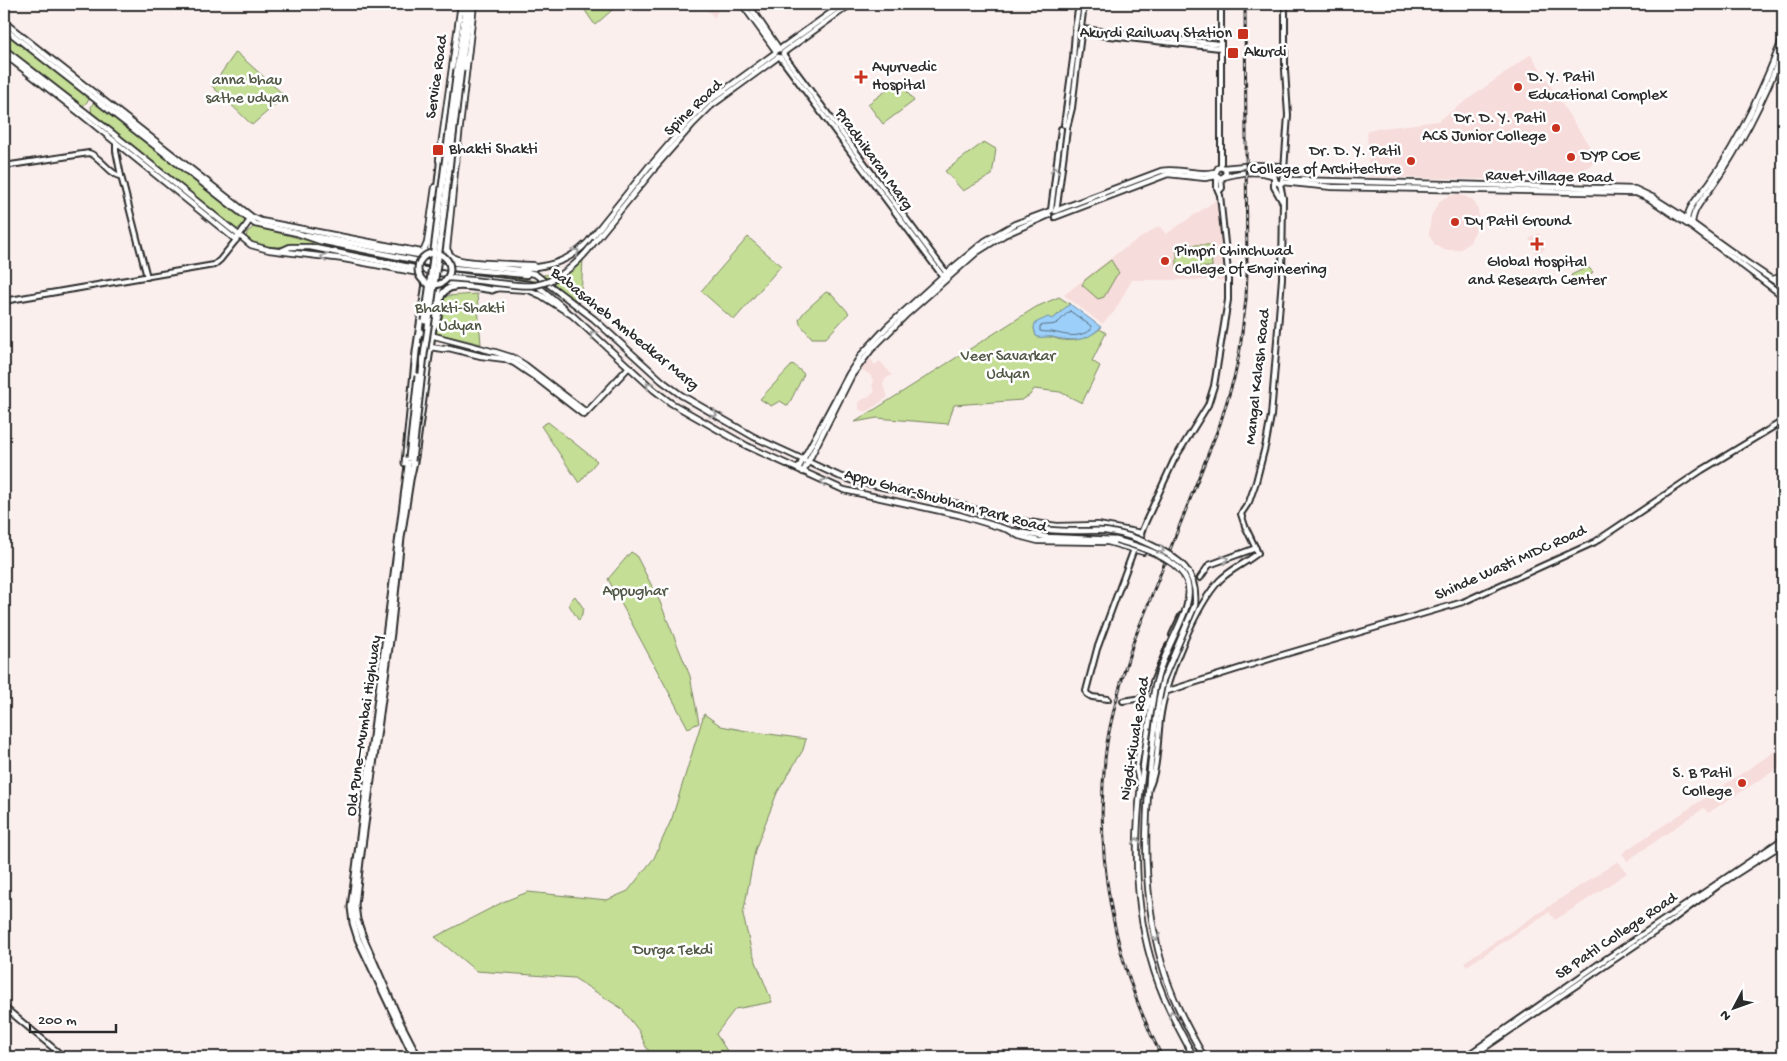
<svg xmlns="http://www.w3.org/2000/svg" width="1787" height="1061" font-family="'Gochi Hand',sans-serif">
	<rect width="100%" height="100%" fill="#fbefee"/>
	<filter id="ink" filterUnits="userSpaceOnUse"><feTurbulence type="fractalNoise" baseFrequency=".02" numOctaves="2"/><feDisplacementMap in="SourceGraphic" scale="10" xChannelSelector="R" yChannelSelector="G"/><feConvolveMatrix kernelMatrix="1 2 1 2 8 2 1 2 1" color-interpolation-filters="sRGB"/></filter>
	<g filter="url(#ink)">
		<g fill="#f6dcda">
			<path d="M700 4H720L715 18 704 7Z"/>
			<path d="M1531 54 1572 120 1599 160 1566 181 1369 177 1367 130 1438 121Z"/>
			<path d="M868 150 881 169 874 174 861 155Z"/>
			<path d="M1459 194 1473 200 1478 209 1479 223 1470 242 1463 248 1457 250H1444L1435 245 1429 235 1431 216 1440 201 1446 197Z"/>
			<path d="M1218 199 1225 280H1132L1114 312 1102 324 1064 295 1120 251 1159 226 1166 234Z"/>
			<path d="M1539 233 1545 249 1536 254 1529 239Z"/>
			<path d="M869 357 875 365 880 361 892 375 885 379 883 385 888 397 868 411H861L859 409V402L875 392 872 385 874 382 870 375 861 369Z"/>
			<path d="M1783 746V765L1708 813 1704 808 1627 861 1622 853Z"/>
			<path d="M1618 861 1627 873 1576 907 1555 920 1549 912 1467 966 1464 962Z"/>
		</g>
		<g fill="#c4de95" stroke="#788460">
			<path d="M582 4H619L595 25 586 12Z"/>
			<path d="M4 30 88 95 89 100 82 107 80 105 4 46Z"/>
			<path d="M236 52 285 96 252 125 212 86Z"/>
			<path d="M899 81 914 101 883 124 868 104Z"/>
			<path d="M95 100 246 219 243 225 236 230 92 115 91 107Z"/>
			<path d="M984 142 996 149 992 175 963 191 945 171Z"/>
			<path d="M255 226 312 242 367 252 429 266 536 281 526 283 444 273 295 246C278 247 262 248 246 240L247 232Z"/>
			<path d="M748 237 781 266 734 320 701 291Z"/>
			<path d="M1177 245H1211L1212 267 1177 268Z"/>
			<path d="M583 258 581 299 561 276Z"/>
			<path d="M1111 260 1119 273 1116 276 1104 297 1098 299 1082 285 1085 280Z"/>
			<path d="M1588 267 1593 272 1579 285 1571 275Z"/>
			<path d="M557 273 577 299V300L537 276Z"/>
			<path d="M826 292 832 294 849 313 826 338H812L800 324 799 319 805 311Z"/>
			<path d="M477 294 481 344 436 333 445 296Z"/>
			<path d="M1059 297 1070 304 1059 313 1055 318 1034 328 1036 336C1041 338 1046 336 1051 337 1055 338 1059 340 1063 340 1077 342 1089 337 1100 329L1106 333 1092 361 1100 366 1082 403 1060 392 1034 389 1030 395 1022 400 954 405 948 424 877 418 855 422 1017 319 1036 307Z"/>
			<path d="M793 364 804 374 788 406 780 401 771 406 760 399Z"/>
			<path d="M548 422 597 461 579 483 541 426Z"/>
			<path d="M631 552 636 555 660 602 690 676 699 723 688 728 608 579Z"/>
			<path d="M575 596 584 609 579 621 569 605 571 600Z"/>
			<path d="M704 714 721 726 747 731 806 739 803 750 777 793 755 850 743 915 751 949 772 1002 735 1009 716 1034 731 1057H653L646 1047 639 1031 621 1008 574 978 476 971 435 937 505 901 528 892 607 900 628 891 654 858 672 818Z"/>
		</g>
		<path fill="#9cd0fa" stroke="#6f8ea7" d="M1070 304 1101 327C1085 343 1072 341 1052 337 1046 336 1041 339 1036 336L1034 328 1035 323 1048 317 1052 319C1057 317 1064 308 1070 304Z"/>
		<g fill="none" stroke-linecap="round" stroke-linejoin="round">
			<path stroke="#586d7e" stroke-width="1" d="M1070 311 1091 326V330C1075 339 1068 335 1052 332 1048 332 1044 332 1040 331V326C1046 324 1052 326 1057 323 1062 320 1065 314 1070 311Z"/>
			<g stroke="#d1c8c7" stroke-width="4" stroke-dasharray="4 2" stroke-linecap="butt">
				<path d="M1188 595 1200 578"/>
				<path d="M1108 699 1123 701"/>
			</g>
			<g stroke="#2b2b2b" stroke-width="8">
				<g id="secondary">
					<path d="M1221 4V167"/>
					<path d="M1081 28 1084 4"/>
					<path d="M1075 29 1079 4"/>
					<path d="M1082 29 1220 44"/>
					<path d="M1082 33 1220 48"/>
					<path d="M783 54 948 275"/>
					<path d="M780 57 944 278"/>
					<path d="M1064 125 1073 59 1075 32"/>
					<path d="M1067 128 1072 108 1081 34"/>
					<path d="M116 142V151L121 176 147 277"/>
					<path d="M4 166 89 153C100 156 111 176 121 176"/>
					<path d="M1284 170 1288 115 1285 70V4"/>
					<path d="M1274 178V187L1282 201"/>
					<path d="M1219 191 1222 188 1221 178"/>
					<path d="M1051 210 1061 129"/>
					<path d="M1055 211 1057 206 1067 130"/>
					<path d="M4 301 214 265 220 260 236 240"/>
					<path d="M1143 550 1141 533 1146 521 1174 460 1208 405 1214 386 1228 300V272L1220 195 1217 188V177"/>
					<path d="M1200 578 1209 565 1256 548"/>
					<path d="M1172 635 1181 616"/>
					<path d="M1108 699 1092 697 1087 694 1086 691 1097 649 1134 549"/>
					<path d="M1123 701 1149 697 1279 656 1463 602 1595 542 1702 470 1783 421"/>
					<path d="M1140 786 1136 769 1144 721 1153 682 1168 646"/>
					<path d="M1149 788C1159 767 1157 736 1161 713 1167 677 1195 606 1220 580 1231 569 1246 563 1258 553L1245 526 1241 514 1249 502 1256 482 1266 443 1271 416 1282 278 1283 198 1280 184"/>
					<path d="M4 1007 64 1057"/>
					<path d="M1465 1057 1600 963 1783 839"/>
					<path d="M1471 1057 1668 923 1719 885 1783 844"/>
				</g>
			</g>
			<g stroke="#2b2b2b" stroke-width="8">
				<g id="primary">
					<path d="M474 4 456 161 447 249C449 253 450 256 454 258 465 264 517 264 533 265L534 268"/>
					<path d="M742 4 776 51"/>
					<path d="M748 4 779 49"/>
					<path d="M4 22 252 217 261 221 421 252 424 250 427 243 435 187"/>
					<path d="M4 28 255 224 297 233 320 241 453 268 527 275"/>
					<path d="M4 49 111 132 251 245 269 250 344 259 419 273"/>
					<path d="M780 49 843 4"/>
					<path d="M783 53 851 4"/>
					<path d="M4 54 82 115 236 240 250 220"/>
					<path d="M439 160 461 4"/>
					<path d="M652 164 688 122 708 102 775 53"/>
					<path d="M1279 166 1284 170 1282 182 1280 184 1276 182C1273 176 1273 169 1279 166Z"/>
					<path d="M655 167 692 125 711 106 778 57"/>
					<path d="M1223 168 1256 165 1278 166"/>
					<path d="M1224 177 1226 172C1225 168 1222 166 1218 168L1215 174 1220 178C1237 173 1256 169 1274 176"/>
					<path d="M1291 180 1635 189 1652 197 1682 216 1746 262 1783 287"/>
					<path d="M1282 182 1332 187 1636 193 1648 198 1693 228 1783 296"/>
					<path d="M1055 211 1161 171C1180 167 1198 177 1215 172"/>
					<path d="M1055 217 1168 174 1205 178 1217 176"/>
					<path d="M1687 221C1687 207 1702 193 1710 182 1741 138 1763 88 1783 38"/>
					<path d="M1692 225C1692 210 1703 199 1711 188 1740 147 1765 97 1783 50"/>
					<path d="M306 235 425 256"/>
					<path d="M596 240 654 169"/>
					<path d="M281 251 290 247H310L439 273 529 284 539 287 564 308"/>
					<path d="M448 262 519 270 535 274 594 319 662 381 681 395 754 437 839 476 851 480 958 504 1012 521H1021L1057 526 1098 525 1141 533"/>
					<path d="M521 269C549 266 567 263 588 242L650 165"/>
					<path d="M1773 279 1780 277 1783 274"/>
					<path d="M445 281 448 283 464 284"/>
					<path d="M494 288 529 290 542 296 572 315 654 390 671 403 747 446 844 490 959 515 1009 530 1019 536 1038 541 1108 542 1143 552"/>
					<path d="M419 332 495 352 514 358 525 365 586 412"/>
					<path d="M417 345 443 349 449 348 481 356 505 359 514 363 539 380 584 415 629 367"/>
					<path d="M798 469 849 374 862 354 887 327 943 276 985 241 1015 224 1050 211"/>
					<path d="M803 472 852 375 871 350 907 314 977 252 1004 235 1049 215"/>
					<path d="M1013 531 1046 537 1116 540"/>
					<path d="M1153 698C1139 785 1126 874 1151 960 1160 994 1177 1026 1194 1057"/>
					<path d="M1159 699C1146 786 1137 878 1162 964 1171 997 1187 1027 1204 1057"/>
				</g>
			</g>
			<g stroke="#2b2b2b" stroke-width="9">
				<g id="highway">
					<path d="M465 58 466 69"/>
					<path d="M457 69 466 4"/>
					<path d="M461 70 470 4"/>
					<path d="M430 254 440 165V156"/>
					<path d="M443 256 453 169 456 161"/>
					<path d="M433 328C439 320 439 311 440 301 443 278 476 288 492 290L497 288"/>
					<path d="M409 458 351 907 353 923 358 939 414 1057"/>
					<path d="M405 463 416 352 426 283"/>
					<path d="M418 1057 401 1024 363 937 357 920 355 905 360 861 391 633 401 538 410 480 415 457 439 284"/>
				</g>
			</g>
			<use href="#secondary" stroke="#fff" stroke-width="4"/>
			<use href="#primary" stroke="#fff" stroke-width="4.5"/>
			<use href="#highway" stroke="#fff" stroke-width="5"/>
			<g stroke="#2b2b2b" stroke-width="3">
				<path id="rail" d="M1162 1057C1113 962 1092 850 1107 743 1113 708 1123 674 1134 640L1220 424 1235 375 1240 349 1246 299 1247 273 1245 4"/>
			</g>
			<use href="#rail" stroke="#fff" stroke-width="1" stroke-dasharray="4" stroke-linecap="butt"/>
			<g stroke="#2b2b2b" stroke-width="8" stroke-linecap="butt">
				<g id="primary-bridge">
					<path d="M447 278C464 279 480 281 497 283 510 284 523 287 536 285 561 280 582 259 596 240"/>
					<path d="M1012 521C1034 531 1059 531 1084 531 1093 531 1102 530 1111 532 1125 534 1139 539 1151 545 1179 558 1198 571 1195 605L1163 680 1159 699"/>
					<path d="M1116 540C1247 575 1163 620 1153 698"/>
				</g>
			</g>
			<g stroke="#2b2b2b" stroke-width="9" stroke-linecap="butt">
				<g id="highway-bridge">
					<circle cx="434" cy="269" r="16"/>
					<path d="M425 321 457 69"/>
					<path d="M409 458 418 376"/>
					<path d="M412 461 424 355 440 244 461 70"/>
				</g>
			</g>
			<use href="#primary-bridge" stroke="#fff" stroke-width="4.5"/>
			<use href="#highway-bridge" stroke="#fff" stroke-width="5"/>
		</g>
		<defs><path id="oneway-chevron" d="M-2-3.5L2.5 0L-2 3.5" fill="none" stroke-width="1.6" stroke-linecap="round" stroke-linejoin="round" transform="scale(1.25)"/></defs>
		<g stroke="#a0a0a0">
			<use href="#oneway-chevron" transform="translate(1055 170) rotate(-82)"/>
			<use href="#oneway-chevron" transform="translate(576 252) rotate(-38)"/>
			<use href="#oneway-chevron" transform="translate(324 257) rotate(-172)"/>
			<use href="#oneway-chevron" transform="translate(593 334) rotate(-138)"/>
			<use href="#oneway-chevron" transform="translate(649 385) rotate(-138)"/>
			<use href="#oneway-chevron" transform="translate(714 414) rotate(29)"/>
			<use href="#oneway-chevron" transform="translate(824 482) rotate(-157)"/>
			<use href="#oneway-chevron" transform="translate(1161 550) rotate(26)"/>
			<use href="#oneway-chevron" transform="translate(1225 559) rotate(-21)"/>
			<use href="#oneway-chevron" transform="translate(1137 841) rotate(-90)"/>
			<use href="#oneway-chevron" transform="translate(1156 937) rotate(79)"/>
			<use href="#oneway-chevron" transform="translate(1172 1014) rotate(-115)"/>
		</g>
	</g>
	<g fill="#c8321e" stroke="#fff" stroke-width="2">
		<rect x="1237" y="28" width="12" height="12" rx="2.5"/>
		<rect x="1227" y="47" width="12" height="12" rx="2.5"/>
		<path d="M858.5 69.5h5v5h5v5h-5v5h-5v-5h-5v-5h5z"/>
		<circle cx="1518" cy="87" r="5"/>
		<circle cx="1556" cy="128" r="5"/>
		<rect x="432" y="144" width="12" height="12" rx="2.5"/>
		<circle cx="1571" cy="157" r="5"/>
		<circle cx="1411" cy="161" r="5"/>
		<circle cx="1455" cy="222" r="5"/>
		<path d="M1534.5 236.5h5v5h5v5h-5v5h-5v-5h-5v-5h5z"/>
		<circle cx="1165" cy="261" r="5"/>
		<circle cx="1742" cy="783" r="5"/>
	</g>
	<g text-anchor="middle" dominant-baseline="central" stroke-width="5" stroke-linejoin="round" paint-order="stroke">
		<g font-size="16" fill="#2b2b2b" stroke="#fff" text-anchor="start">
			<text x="1232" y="34" text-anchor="end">Akurdi Railway Station</text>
			<text x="1244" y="53">Akurdi</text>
			<text x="872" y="68">Ayurvedic<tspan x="872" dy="18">Hospital</tspan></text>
			<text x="1528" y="78">D. Y. Patil<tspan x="1528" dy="18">Educational Complex</tspan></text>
			<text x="1546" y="119" text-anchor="end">Dr. D. Y. Patil<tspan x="1546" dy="18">ACS Junior College</tspan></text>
			<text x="449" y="150">Bhakti Shakti</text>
			<text x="1401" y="152" text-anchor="end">Dr. D. Y. Patil<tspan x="1401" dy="18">College of Architecture</tspan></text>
			<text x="1581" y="157">DYP COE</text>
			<text x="1465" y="222">Dy Patil Ground</text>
			<text x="1175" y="252">Pimpri Chinchwad<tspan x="1175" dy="18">College Of Engineering</tspan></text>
			<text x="1537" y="263" text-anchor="middle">Global Hospital<tspan x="1537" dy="18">and Research Center</tspan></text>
			<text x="1732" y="774" text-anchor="end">S. B Patil<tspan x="1732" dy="18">College</tspan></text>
		</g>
		<g font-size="16" fill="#2b2b2b" stroke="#fff">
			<text transform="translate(438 77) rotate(-82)">Service Road</text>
			<text transform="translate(694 109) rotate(-44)">Spine Road</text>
			<text transform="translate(873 160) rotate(54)">Pradhikaran Marg</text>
			<text transform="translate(1549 178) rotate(1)">Ravet Village Road</text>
			<text transform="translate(624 330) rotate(39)">Babasaheb Ambedkar Marg</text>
			<text transform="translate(1259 377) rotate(-84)">Mangal Kalash Road</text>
			<text transform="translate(945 502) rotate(15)">Appu Ghar-Shubham Park Road</text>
			<text transform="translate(1511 564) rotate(-24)">Shinde Wasti MIDC Road</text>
			<text transform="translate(365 726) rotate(-82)">Old Pune–Mumbai Highway</text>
			<text transform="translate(1136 739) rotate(-81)">Nigdi-Kiwale Road</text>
			<text transform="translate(1617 937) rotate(-34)">SB Patil College Road</text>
		</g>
		<g font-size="16" fill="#515846" stroke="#fff">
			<text x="247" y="81">anna bhau<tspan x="247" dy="18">sathe udyan</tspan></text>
			<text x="460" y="309">Bhakti-Shakti<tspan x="460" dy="18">Udyan</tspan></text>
			<text x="1008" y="357">Veer Savarkar<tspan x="1008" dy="18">Udyan</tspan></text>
			<text x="635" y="592">Appughar</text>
			<text x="673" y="951">Durga Tekdi</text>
		</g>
	</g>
	<rect width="1787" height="1061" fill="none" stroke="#fff" stroke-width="20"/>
	<rect x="10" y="10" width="1767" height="1041" fill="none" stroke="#2b2b2b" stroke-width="2" filter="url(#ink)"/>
	<g transform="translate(1734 1008) rotate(229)" stroke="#ffffff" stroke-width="4" paint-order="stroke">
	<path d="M0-4L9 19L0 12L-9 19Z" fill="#2b2b2b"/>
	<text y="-8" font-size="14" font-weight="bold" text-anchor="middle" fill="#2b2b2b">N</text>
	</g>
	<path d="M30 1024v8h86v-8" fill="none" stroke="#2b2b2b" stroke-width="2.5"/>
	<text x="38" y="1024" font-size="15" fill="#2b2b2b" stroke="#ffffff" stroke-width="4" paint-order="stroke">200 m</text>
</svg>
